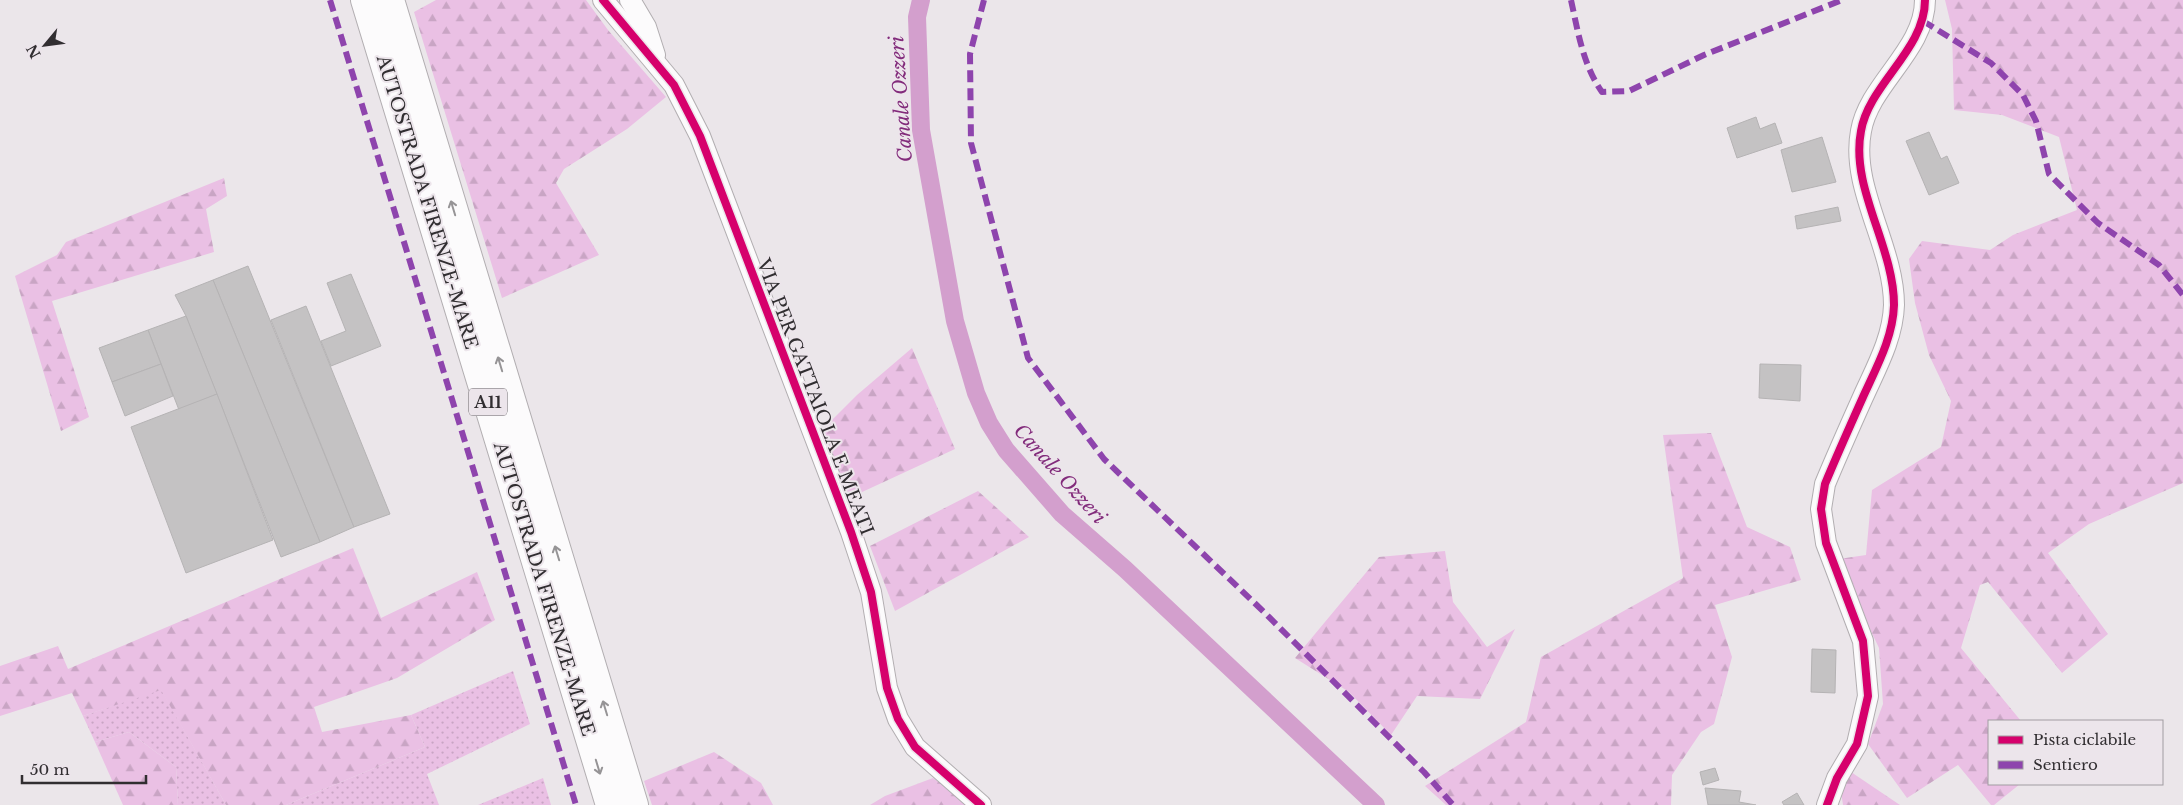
<svg xmlns="http://www.w3.org/2000/svg" width="2183" height="805" font-family="'Libre Baskerville',serif">
	<defs>
		<pattern id="grass-dots" width="8" height="8" patternUnits="userSpaceOnUse" patternTransform="scale(1.25)"><rect width="8" height="8" fill="#eac0e4"/><path d="M2 2h.1M6 6h.1" fill="none" stroke="#c9a5c4" stroke-width="1.8" stroke-linecap="round"/></pattern>
		<pattern id="forest-firs" width="22" height="20" patternUnits="userSpaceOnUse" patternTransform="scale(1.25)"><rect width="22" height="20" fill="#eac0e4"/><path d="M5 1l3.5 6h-7zM16 11l3.5 6h-7z" fill="#c9a5c4"/></pattern>
	</defs>
	<rect width="100%" height="100%" fill="#ebe6ea"/>
	<g fill="url(#grass-dots)">
		<path d="M513 671 530 724 427 774 439 805H286L425 747 411 715Z"/>
		<path d="M161 689 226 805H178L176 767 129 732 95 742 83 716Z"/>
		<path d="M543 778 551 805H478Z"/>
	</g>
	<g fill="url(#forest-firs)">
		<path d="M436 0H586L608 30 666 97 627 129 564 169 556 183 599 255 502 298 414 12Z"/>
		<path d="M1945 0H2183V483L2089 524 2048 553 2108 634 2062 673 1988 582 1980 585 1961 648 2021 721H1989V784H2020L1994 805H1991L1958 765 1907 798 1868 744 1883 704 1879 648 1844 574 1839 559 1866 555 1872 490 1941 447 1951 401 1929 355 1915 303 1909 259 1922 241 1990 250 2013 235 2077 210 2059 137 2002 115 1954 110 1952 29Z"/>
		<path d="M224 178 227 196 206 209 214 252 52 301 89 417 61 431 15 276 57 255 66 242Z"/>
		<path d="M912 348 955 449 847 499 822 430 857 395Z"/>
		<path d="M1711 433 1747 527 1790 547 1801 580 1715 605 1732 657 1714 724 1701 732 1672 775 1671 805H1446L1425 786 1526 722 1541 657 1683 578 1663 435Z"/>
		<path d="M978 491 1029 537 895 611 870 546Z"/>
		<path d="M353 548 381 618 477 572 495 620 397 678 314 707 322 732 411 715 425 747 286 805H226L161 690 83 716 72 693 0 716V666L58 646 68 669Z"/>
		<path d="M1445 551 1453 602 1487 647 1515 629 1480 699 1417 696 1391 735 1349 692 1295 658 1379 557Z"/>
		<path d="M129 732 176 767 178 805H123L95 742Z"/>
		<path d="M714 752 761 783 773 805H652L644 781Z"/>
		<path d="M1851 772 1900 805H1843L1841 792Z"/>
		<path d="M933 778 972 805H870L885 796Z"/>
	</g>
	<g fill="none" stroke-linecap="round" stroke-linejoin="round">
		<path stroke="#d39fcd" stroke-width="18" d="M921 0 917 17 921 130 955 321 976 393 989 423 1006 450 1062 514 1125 569 1376 805"/>
	</g>
	<g fill="#c4c2c3" stroke="#b5b3b4">
		<path d="M1756 117 1760 129 1775 123 1782 143 1737 158 1727 128Z"/>
		<path d="M1929 132 1941 159 1947 156 1959 183 1929 195 1906 141Z"/>
		<path d="M1822 137 1836 182 1792 192 1781 150Z"/>
		<path d="M1838 207 1841 221 1797 229 1795 216Z"/>
		<path d="M248 266 354 527 320 542 213 280Z"/>
		<path d="M351 274 381 346 331 366 321 341 346 331 327 283Z"/>
		<path d="M213 280 320 542 281 557 186 316 175 295Z"/>
		<path d="M306 306 390 514 354 527 271 320Z"/>
		<path d="M186 316 217 394 179 410 148 330Z"/>
		<path d="M148 330 161 364 112 382 99 348Z"/>
		<path d="M161 364 173 396 125 416 112 382Z"/>
		<path d="M1760 364 1801 365 1800 401 1759 398Z"/>
		<path d="M217 394 273 540 186 573 131 427Z"/>
		<path d="M1812 649 1836 650 1835 693 1811 692Z"/>
		<path d="M1715 768 1719 780 1703 785 1700 772Z"/>
		<path d="M1705 788 1741 791 1739 802 1756 805H1708Z"/>
		<path d="M1797 793 1804 805H1784L1782 802Z"/>
	</g>
	<g fill="none" stroke-linecap="round" stroke-linejoin="round">
		<g stroke="#b2aeb1" stroke-width="22">
			<g id="street">
				<path d="M603 0 674 85 700 136 851 532 871 592 887 688 898 719 915 747 981 805"/>
				<path d="M630 0 646 27 655 55"/>
				<path d="M1827 805 1837 778 1857 744 1868 696 1863 641 1826 543 1821 509 1825 484C1837 455 1850 426 1863 397 1876 368 1893 338 1894 305 1894 246 1850 188 1861 131 1869 84 1925 50 1925 0"/>
			</g>
		</g>
		<g stroke="#b2aeb1" stroke-width="30">
			<g id="highway">
				<path d="M365 0 610 805"/>
				<path d="M390 0 634 805"/>
			</g>
		</g>
		<use href="#street" stroke="#fcfbfc" stroke-width="20"/>
		<use href="#highway" stroke="#fcfbfc" stroke-width="28"/>
		<g stroke="#8e44ad" stroke-width="6" stroke-dasharray="12 6" stroke-linecap="butt">
			<path d="M330 0 576 805"/>
			<path d="M984 0 970 54 971 143 1028 358 1104 459 1265 613 1424 772 1453 805"/>
			<path d="M1571 0C1578 32 1583 65 1602 92L1629 91 1704 55 1842 0"/>
			<path d="M1923 21 1991 63 2023 95 2036 121 2049 174 2098 223 2159 265 2183 295"/>
		</g>
		<g stroke="#ece5eb" stroke-width="11">
			<g id="cycleway">
				<path d="M603 0 674 85 700 136 851 532 871 592 887 688 898 719 915 747 981 805"/>
				<path d="M1827 805 1837 778 1857 744 1868 696 1863 641 1826 543 1821 509 1825 484C1837 455 1850 426 1863 397 1876 368 1893 338 1894 305 1894 246 1850 188 1861 131 1869 84 1925 50 1925 0"/>
			</g>
		</g>
		<use href="#cycleway" stroke="#d6006c" stroke-width="8"/>
	</g>
	<defs><path id="oneway-shaft" d="M-6 0H5M1.5-3L5.5 0L1.5 3" fill="none" stroke-width="1.6" stroke-linecap="round" stroke-linejoin="round" transform="scale(1.25)"/></defs>
	<g stroke="#969496">
		<use href="#oneway-shaft" transform="translate(453 208) rotate(-107)"/>
		<use href="#oneway-shaft" transform="translate(500 364) rotate(-107)"/>
		<use href="#oneway-shaft" transform="translate(557 553) rotate(-107)"/>
		<use href="#oneway-shaft" transform="translate(605 708) rotate(-107)"/>
		<use href="#oneway-shaft" transform="translate(598 767) rotate(73)"/>
	</g>
	<g text-anchor="middle" dominant-baseline="central" stroke-width="4" stroke-linejoin="round" paint-order="stroke">
		<rect fill="#ece5eb" stroke="#696569" stroke-width="1" x="469" y="388.5" width="38" height="27" rx="4"/>
		<g font-size="16" font-weight="bold" fill="#312e31">
			<text x="488" y="402">A11</text>
		</g>
		<g font-size="18" fill="#312e31" stroke="#ece5eb">
			<text transform="translate(427 202) rotate(73)">AUTOSTRADA FIRENZE-MARE</text>
			<text transform="translate(815 397) rotate(69)">VIA PER GATTAIOLA E MEATI</text>
			<text transform="translate(544 589) rotate(73)">AUTOSTRADA FIRENZE-MARE</text>
		</g>
		<g font-size="19" font-style="italic" fill="#822b7b" stroke="#ece5eb">
			<text transform="translate(901 99) rotate(-94)">Canale Ozzeri</text>
			<text transform="translate(1060 474) rotate(48)">Canale Ozzeri</text>
		</g>
	</g>
	<rect x="1988" y="720" width="175" height="65" fill="#ece5eb" stroke="#a19ca1"/>
	<rect x="1998" y="736" width="25" height="8" fill="#d6006c" stroke="#a19ca1"/>
	<text x="2033" y="745" font-size="15" fill="#312e31">Pista ciclabile</text>
	<rect x="1998" y="761" width="25" height="8" fill="#8e44ad" stroke="#a19ca1"/>
	<text x="2033" y="770" font-size="15" fill="#312e31">Sentiero</text>
	<g transform="translate(45 45) rotate(241)" stroke="#ece5eb" stroke-width="4" paint-order="stroke">
	<path d="M0-4L9 19L0 12L-9 19Z" fill="#312e31"/>
	<text y="-8" font-size="14" font-weight="bold" text-anchor="middle" fill="#312e31">N</text>
	</g>
	<path d="M22 775v8h124v-8" fill="none" stroke="#312e31" stroke-width="2.5"/>
	<text x="30" y="775" font-size="15" fill="#312e31" stroke="#ece5eb" stroke-width="4" paint-order="stroke">50 m</text>
</svg>
